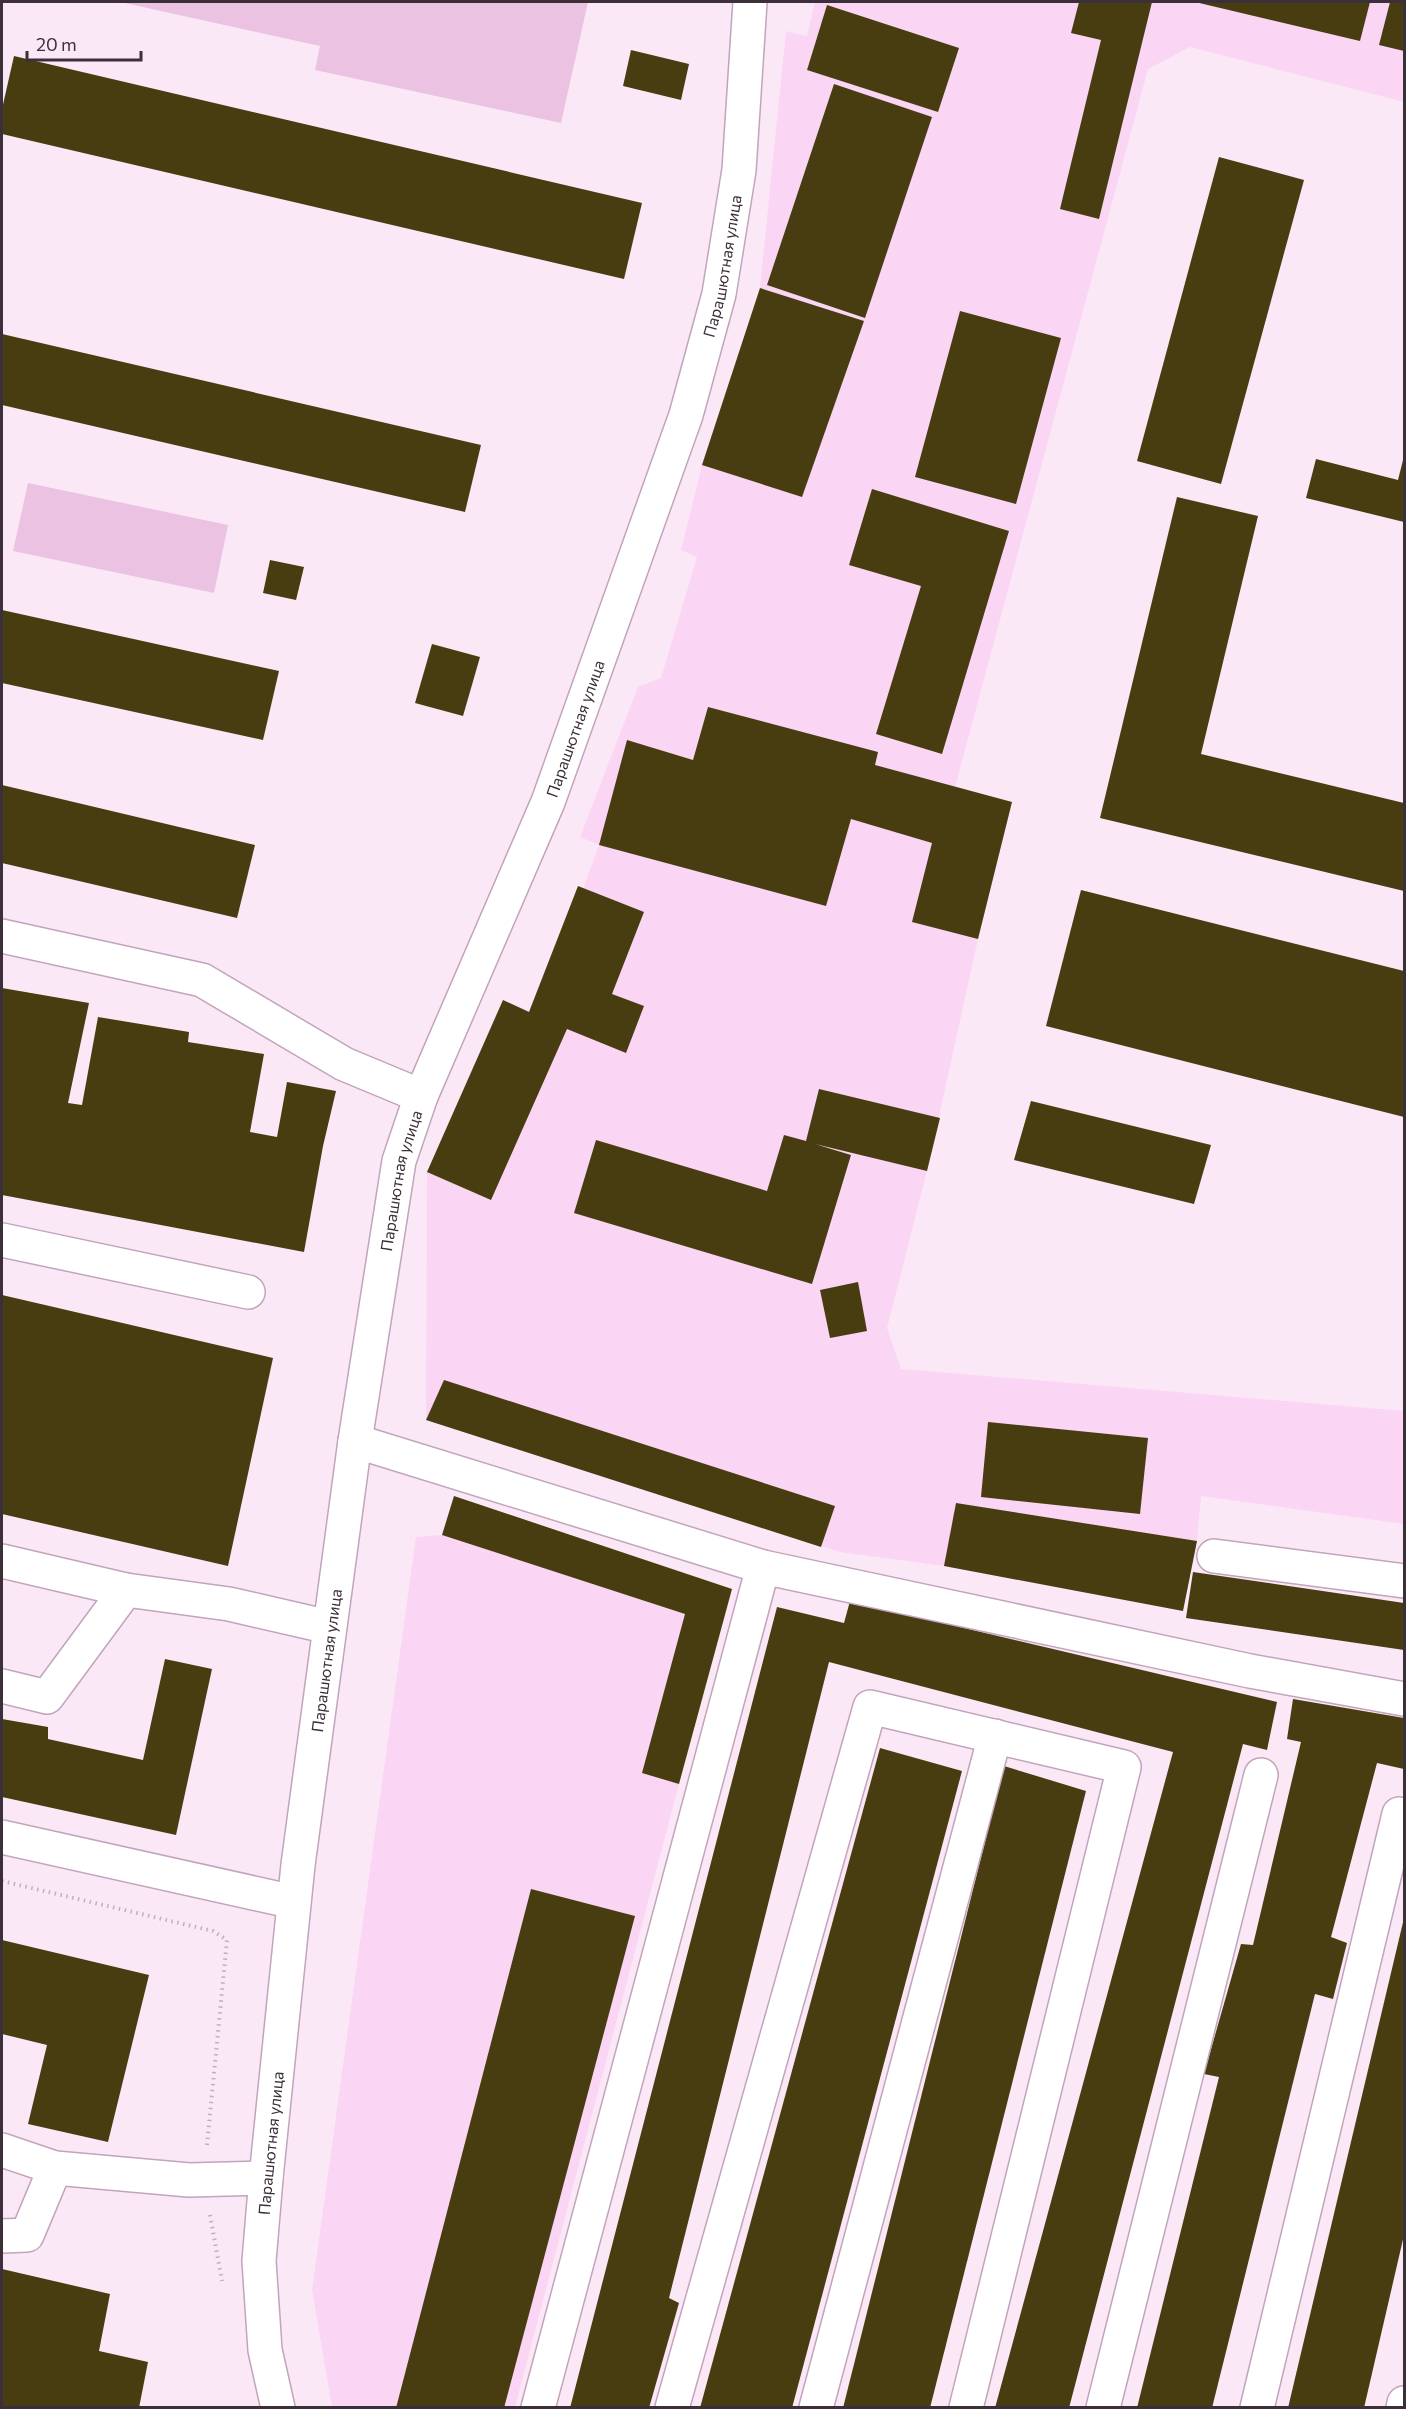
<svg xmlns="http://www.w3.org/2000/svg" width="1406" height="2409" font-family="Commissioner,sans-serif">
	<rect width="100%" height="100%" fill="#fbe8f7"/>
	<g fill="#fbd5f4">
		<path d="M815 2H1404V102L1190 47 1148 69 955 787 1012 802 978 939 927 1171 887 1328 901 1369 1404 1411V1524L1201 1496 1197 1541 1183 1611 944 1566 840 1552 426 1420 427 1172 503 1000 529 1011 578 887 583 889 599 845 580 837 638 687 661 678 697 557 681 550 702 465 760 288 786 31 807 36Z"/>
		<path d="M442 1535 685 1614 643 1773 679 1784 515 2407H332L312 2290 416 1537Z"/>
	</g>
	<g fill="#ecc2e3">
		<path d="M120 2H588L561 123 315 70 320 46Z"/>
		<path d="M28 483 228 525 214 593 13 551Z"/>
	</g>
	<g fill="#483d10">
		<path d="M1079 2H1152L1099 219 1060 209 1101 40 1071 33Z"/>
		<path d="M1195 2H1370L1360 41Z"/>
		<path d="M1390 2H1404V51L1379 45Z"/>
		<path d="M827 5 959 48 938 112 807 70Z"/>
		<path d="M631 50 689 64 681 100 623 86Z"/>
		<path d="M14 56 642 203 624 279 2 134V109Z"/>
		<path d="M834 84 932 117 865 318 767 285Z"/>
		<path d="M1219 157 1304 180 1221 484 1137 461Z"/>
		<path d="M760 288 864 321 802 497 702 465Z"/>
		<path d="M960 311 1061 338 1016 504 915 477Z"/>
		<path d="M2 334 481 445 465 512 2 405Z"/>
		<path d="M1404 456V522L1306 498 1316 459 1398 480Z"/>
		<path d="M872 489 1009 531 942 754 876 734 921 586 849 565Z"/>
		<path d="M1177 497 1258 516 1201 754 1404 803V891L1100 818Z"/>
		<path d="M270 560 304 567 296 600 263 593Z"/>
		<path d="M2 610 279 671 263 740 2 683Z"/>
		<path d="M432 644 480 657 463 716 415 703Z"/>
		<path d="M708 707 878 752 875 765 1012 802 978 939 912 922 932 843 851 819 826 906 599 845 627 740 693 760Z"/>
		<path d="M2 785 255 845 237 918 2 863Z"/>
		<path d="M578 886 644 912 612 994 644 1006 626 1053 567 1029 491 1200 427 1172 503 1000 529 1012Z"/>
		<path d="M1081 890 1404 971V1117L1046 1026Z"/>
		<path d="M2 988 89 1003 68 1103 82 1105 98 1017 189 1032 188 1042 264 1054 250 1132 277 1137 287 1082 336 1091 323 1146 304 1252 2 1195Z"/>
		<path d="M819 1089 940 1118 927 1171 815 1144 851 1155 812 1284 574 1213 596 1140 767 1191 784 1135 806 1141Z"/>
		<path d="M1031 1101 1211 1145 1194 1204 1014 1160Z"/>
		<path d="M858 1282 867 1331 830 1338 820 1290Z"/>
		<path d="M2 1295 273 1358 228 1566 2 1514Z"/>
		<path d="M444 1380 835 1506 821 1547 426 1420Z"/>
		<path d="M988 1422 1148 1438 1140 1514 981 1497Z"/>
		<path d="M454 1496 732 1589 679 1784 642 1773 685 1614 442 1535Z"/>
		<path d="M956 1503 1197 1541 1183 1611 944 1566Z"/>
		<path d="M1193 1572 1404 1603V1650L1186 1618Z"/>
		<path d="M850 1601 1277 1702 1267 1750 1243 1744 1069 2408H995L1173 1752 829 1662 669 2298 679 2303 649 2408H570L777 1607 844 1623Z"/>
		<path d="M165 1659 212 1669 176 1835 2 1797V1719L48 1727V1739L143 1760Z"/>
		<path d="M1293 1699 1404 1718V1769L1377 1763 1331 1937 1347 1943 1333 1999 1315 1994 1212 2408H1137L1219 2077 1204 2074 1241 1944 1253 1945 1301 1742 1287 1739Z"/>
		<path d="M880 1748 962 1771 792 2408H700Z"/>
		<path d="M1004 1766 1086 1791 930 2408H843Z"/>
		<path d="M531 1889 635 1916 504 2408H396Z"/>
		<path d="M1404 1918V2235L1364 2408H1288Z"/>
		<path d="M2 1940 149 1975 108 2142 28 2124 47 2045 2 2034Z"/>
		<path d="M2 2269 110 2294 99 2351 148 2362 139 2408H2Z"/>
	</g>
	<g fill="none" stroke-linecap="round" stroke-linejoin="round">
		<g stroke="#c2a4bc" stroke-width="36">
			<g id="minor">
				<path d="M2 936 202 980 344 1064 421 1096"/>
				<path d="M2 1240 248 1292"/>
				<path d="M355 1441 763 1567 1250 1671 1404 1699"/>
				<path d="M1214 1556 1404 1581"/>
				<path d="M2 1561 126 1590 229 1604 329 1627"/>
				<path d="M2 1686 47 1697 126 1590"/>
				<path d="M2 1837 294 1902"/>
				<path d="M2 2150 55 2168 189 2180 266 2178"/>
				<path d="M2 2236 27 2235 55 2168"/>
				<path id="s1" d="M278 2408 265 2350 259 2261 266 2178 298 1865 355 1441 399 1161 421 1096 548 802 686 415 719 294 739 170 750 2"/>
				<path d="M538 2408 763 1567"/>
				<path d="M672 2408 870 1707 1124 1767 966 2408"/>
				<path d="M816 2408 995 1736"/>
				<path d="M1103 2408 1261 1775"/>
				<path d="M1257 2408 1399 1814"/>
				<path d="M1403 2408 1404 2403"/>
			</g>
		</g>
		<g stroke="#c0afbd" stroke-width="4" stroke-dasharray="1.5 4.5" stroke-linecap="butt">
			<path d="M2 1881 213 1931 227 1940 207 2145"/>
			<path d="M210 2215 222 2281"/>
		</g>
		<use href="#minor" stroke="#fff" stroke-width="33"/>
	</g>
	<g text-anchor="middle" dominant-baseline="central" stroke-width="6" stroke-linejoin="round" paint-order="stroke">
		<g font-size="16" fill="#3b2f39" stroke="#fbe8f7">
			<text stroke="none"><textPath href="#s1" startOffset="2211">Парашютная улица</textPath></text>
			<text stroke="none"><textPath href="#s1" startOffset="1725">Парашютная улица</textPath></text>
			<text stroke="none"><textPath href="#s1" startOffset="1239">Парашютная улица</textPath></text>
			<text stroke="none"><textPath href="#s1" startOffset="753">Парашютная улица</textPath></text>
			<text stroke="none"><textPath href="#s1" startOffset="267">Парашютная улица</textPath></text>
		</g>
	</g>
	<rect width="1406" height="2409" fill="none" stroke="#3b2f39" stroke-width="6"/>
	<path d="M27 51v9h114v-9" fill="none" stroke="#3b2f39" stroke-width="3"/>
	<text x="36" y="51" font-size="18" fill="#3b2f39" stroke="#fbe8f7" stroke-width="4.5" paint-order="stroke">20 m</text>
</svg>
